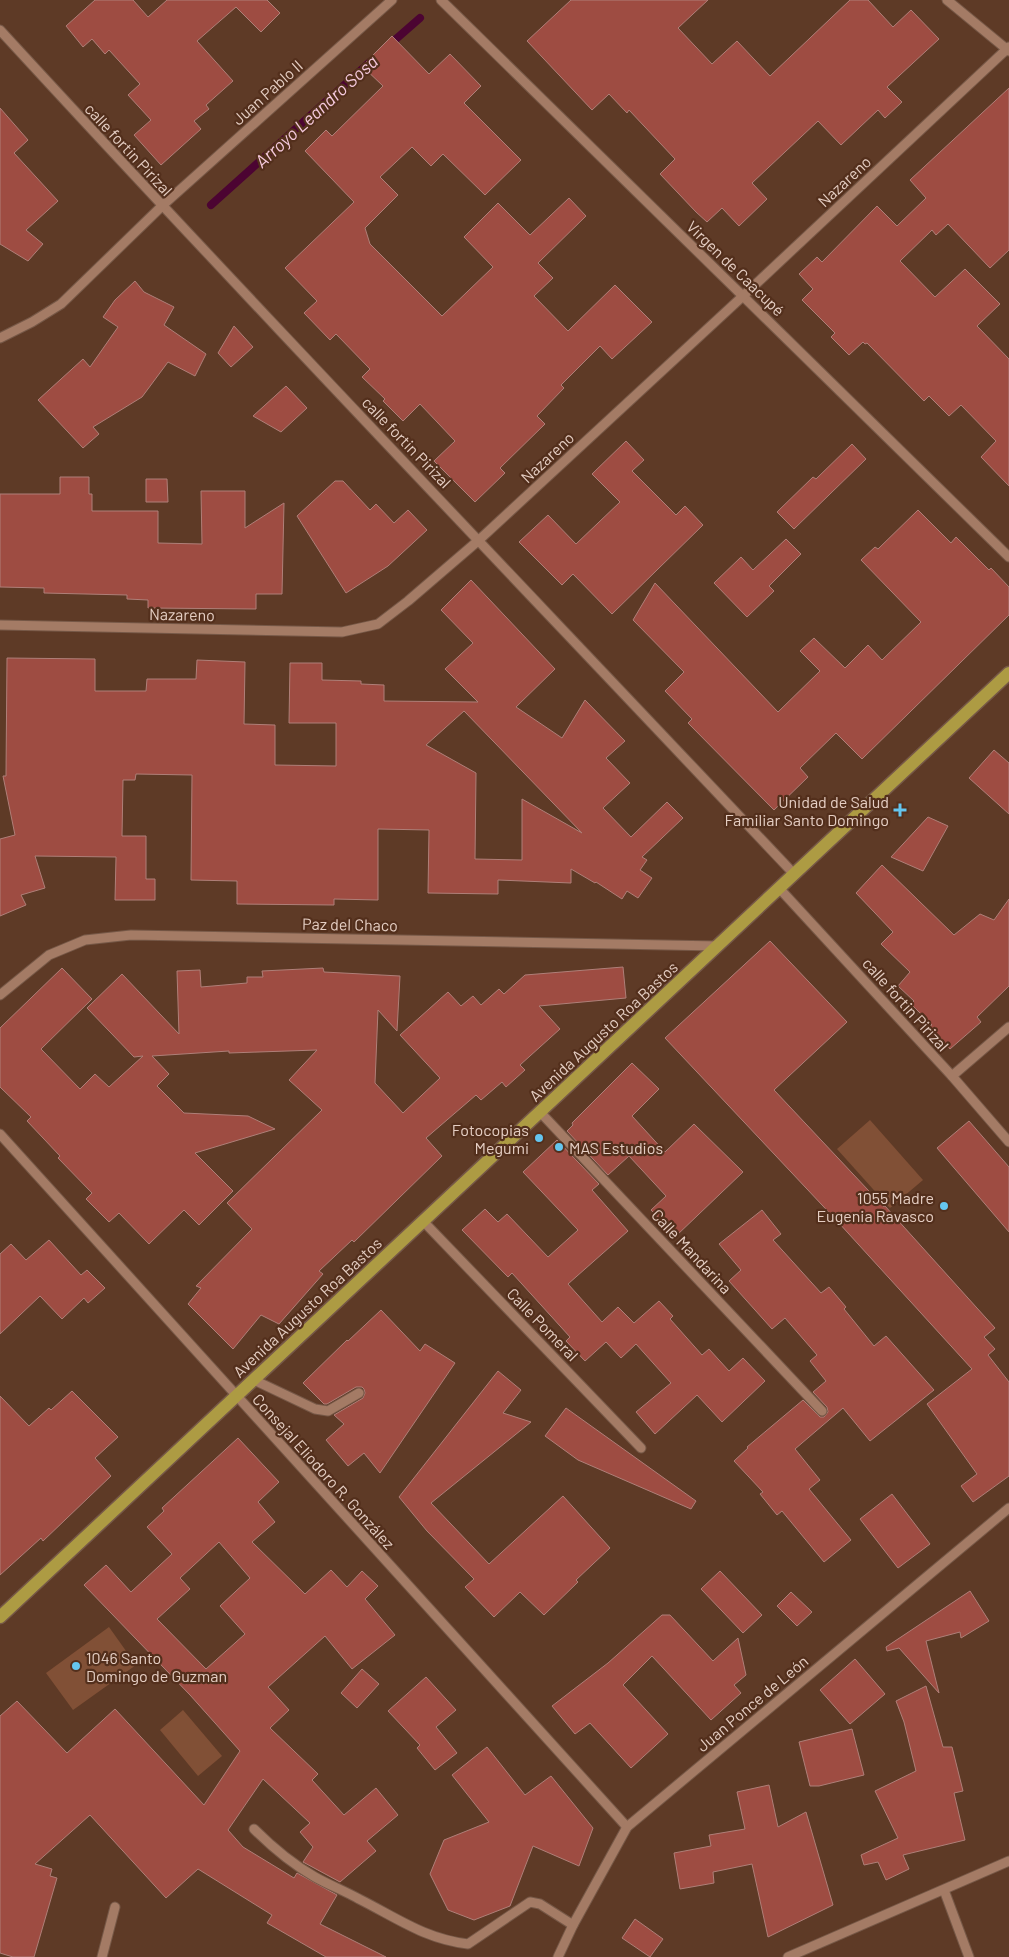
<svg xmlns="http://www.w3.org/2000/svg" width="1009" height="1957" font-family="Barlow,sans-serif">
	<rect width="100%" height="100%" fill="#5e3a26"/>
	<g fill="#815036">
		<path d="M870 1120 923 1180 890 1208 837 1149Z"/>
		<path d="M109 1627 136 1665 73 1710 46 1673Z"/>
		<path d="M183 1710 222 1756 198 1776 160 1730Z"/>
	</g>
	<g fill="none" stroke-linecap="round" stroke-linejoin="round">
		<g stroke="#4c0432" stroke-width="8">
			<path d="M388 46 420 18"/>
			<path d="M211 205 370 62"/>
		</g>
	</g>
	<g fill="#9e4c42" stroke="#af7f78" fill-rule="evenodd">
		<path d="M95 0H133L148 17 167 0H267L280 13 261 32 236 7 197 41 233 81 206 105 209 109 194 121 201 129 161 165 134 135 151 120 128 95 140 84 109 50 105 54 92 39 83 47 66 26Z"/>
		<path d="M571 0H708L678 28 712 64 737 41 770 76 850 0H868L893 27 911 10 939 39 887 87 902 102 885 118 878 110 841 145 818 121 752 183 767 199 739 226 722 208 707 222 696 212 660 174 675 159 629 110 627 113 609 94 592 110 527 41Z"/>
		<path d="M392 36 429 74 450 54 481 86 464 103 521 160 485 195 443 154 431 166 412 147 380 177 398 195 365 228 370 244 442 316 493 267 464 237 498 203 530 235 569 198 586 216 538 263 553 278 534 296 568 331 615 285 652 322 612 359 600 346 561 385 564 388 537 416 545 424 500 468 505 473 475 502 434 461 455 441 420 404 403 421 383 401 385 399 362 377 370 369 336 334 330 340 304 313 317 301 285 268 354 202 305 151 326 130 332 136 383 86 362 66Z"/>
		<path d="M1009 88V250L990 268 948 224 936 235 932 230 900 261 935 297 965 269 1000 304 977 326 1009 359V486L981 457 996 441 961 405 949 416 929 396 924 401 867 343 865 344 863 342 849 355 831 337 835 333 802 300 813 289 799 274 817 257 822 262 877 206 897 226 926 198 910 180Z"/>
		<path d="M0 108 28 140 14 153 58 201 26 230 43 244 28 261 0 244Z"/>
		<path d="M135 281 144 292 174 307 164 325 206 354 195 376 168 362 142 397 93 427 99 434 83 448 38 400 83 359 90 367 118 327 103 317 115 300Z"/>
		<path d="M234 326 253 347 231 367 218 353Z"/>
		<path d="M286 386 307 408 281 432 253 416Z"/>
		<path d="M626 441 644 460 632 471 676 515 685 506 703 525 612 614 573 574 562 585 519 542 548 515 576 544 620 502 592 474Z"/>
		<path d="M852 444 866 459 794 529 777 512 813 477 816 479Z"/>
		<path d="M60 477H89V494H92V511H158V543L202 544 201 491H245V528L284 503 282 594H256V609L148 608V600L127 599V595L44 593V588L0 587V494H60Z"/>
		<path d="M146 479H167L168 502H146Z"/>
		<path d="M335 481H343L370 510 376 504 394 523 408 510 427 530 388 566 346 593 297 516Z"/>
		<path d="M918 510 951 543 956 537 989 570 991 568 1009 587V615L862 759 836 733 800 768 808 777 774 810 688 723 692 719 665 691 684 672 633 620 655 583 778 712 820 671 800 651 814 638 845 668 868 645 882 660 921 622 861 560 875 547 878 549Z"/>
		<path d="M786 539 801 554 769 586 774 591 747 617 714 583 741 557 753 570Z"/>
		<path d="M471 580 555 669 516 707 562 738 585 700 625 741 606 758 630 783 603 808 631 837 667 802 683 818 642 857 647 860 640 870 652 878 638 898 627 891 622 899 596 882 595 883 571 869V883L498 880V894L428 893 429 830 378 829V900L334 899V905L237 904V881L191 880 192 775 136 774 135 780H123L122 836H146V879H155V900H115L116 857 35 856 45 888 21 895 26 905 0 916V839L15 835 3 776H6L7 658 95 659V691H146L147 679H196L197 660 245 662 244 724 275 725V765L336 766V723H289L290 663H322V680L361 681V684L384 685V701L478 702 445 669 473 643 441 610ZM464 711 582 833 522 799V860L475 859 476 773 426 745Z"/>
		<path d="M994 750 1009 763V814L969 778Z"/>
		<path d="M928 817 948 826 923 871 891 857Z"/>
		<path d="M882 865 954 935 980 914 994 920 1009 899V986L977 1017 981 1022 950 1049 930 1026 932 1025 911 1004 914 1001 898 986 910 972 881 944 893 932 856 893Z"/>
		<path d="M770 941 847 1022 774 1090 884 1207 885 1206 995 1328 984 1337 995 1349 988 1355 1009 1382V1476L973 1502 961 1486 977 1474 927 1404 972 1369 838 1222 665 1038Z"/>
		<path d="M623 967 626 998 539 1006 560 1029 520 1065 525 1070 506 1087 502 1082 481 1100 476 1095 426 1138 442 1156 354 1242 352 1240 319 1271 323 1274 279 1324 261 1315 233 1349 188 1304 201 1288 196 1286 252 1229 227 1203 322 1110 289 1080 317 1050 229 1053V1051L152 1056 169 1074 157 1086 184 1113 248 1116 275 1129 195 1153 233 1191 199 1225 184 1210 149 1244 119 1213 109 1222 86 1199 92 1193 58 1158 60 1156 27 1121 31 1117 0 1087V1028L62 968 92 999 41 1049 80 1089 95 1074 109 1087 143 1056 134 1057 87 1008 122 974 179 1034 177 971 200 970 201 987 247 983V977H263L262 971 323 968 324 972 400 976 397 1031 378 1010 375 1083 403 1113 440 1078 400 1035 448 992 461 1006 473 996 481 1005 499 989 504 994 525 975Z"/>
		<path d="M632 1063 659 1089 632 1116 665 1152 694 1124 743 1172 676 1236 651 1210 666 1196 629 1156 608 1175 567 1131 573 1125 572 1123Z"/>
		<path d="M969 1121 1009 1167V1232L937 1148Z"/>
		<path d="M557 1140 599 1184 592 1190 628 1231 568 1284 602 1322 618 1307 634 1323 659 1301 673 1316 670 1319 702 1355 709 1349 729 1371 743 1358 765 1381 722 1422 697 1395 655 1434 636 1412 671 1383 636 1344 621 1358 606 1342 585 1361 566 1341 570 1337 512 1273 508 1277 462 1230 485 1209 498 1222 507 1214 548 1257 578 1230 523 1172Z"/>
		<path d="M762 1210 781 1234 773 1240 821 1293 829 1287 846 1307 844 1309 874 1346 886 1336 934 1390 870 1441 843 1408 795 1449 820 1480 809 1489 851 1540 824 1562 782 1511 777 1515 760 1494 763 1492 734 1461 748 1448 747 1447 803 1400 820 1417H824L828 1412 827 1407 813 1392 826 1381 810 1361 817 1355 785 1318 772 1329 729 1281 741 1270 719 1244Z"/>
		<path d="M49 1240 81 1275 87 1270 105 1288 88 1303 84 1298 62 1319 40 1296 0 1334V1254L11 1244 26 1260Z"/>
		<path d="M381 1310 420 1351 425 1344 455 1363 380 1473 364 1453 348 1466 326 1440 344 1424 334 1415 363 1398 365 1393 364 1389 362 1387H356L327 1404H324L303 1383 347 1340 348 1341Z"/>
		<path d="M498 1371 521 1390 503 1413 531 1422 431 1503 489 1564 563 1496 610 1548 576 1580 578 1582 544 1615 520 1592 494 1617 465 1587 474 1579 427 1531 399 1497Z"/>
		<path d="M72 1391 118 1437 95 1458 111 1476 43 1541 41 1538 0 1575V1396L29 1426 49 1408 51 1410Z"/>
		<path d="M566 1408 696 1501 691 1509 578 1460 545 1436Z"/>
		<path d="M238 1438 279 1482 258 1502 275 1522 252 1542 305 1594 331 1570 347 1587 362 1571 378 1586 365 1599 395 1635 352 1669 325 1636 268 1687 289 1710 270 1728 318 1774 312 1780 344 1815 376 1788 398 1815 367 1841 376 1851 340 1882 303 1862 313 1847 300 1832 310 1823 263 1779 228 1830 243 1847 294 1878 297 1873 337 1895 320 1924 386 1957H326L267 1923 272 1915 198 1869 166 1898 90 1815 35 1864 52 1869 50 1876 57 1878 34 1957H13L0 1953V1716L17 1701 67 1753 115 1709 204 1805 240 1751 190 1695 84 1585 106 1565 131 1592 172 1554 147 1527 164 1511 162 1508ZM219 1542 250 1578 220 1606 245 1634 206 1669 157 1619 190 1589 180 1578Z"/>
		<path d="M892 1494 930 1544 898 1568 860 1519Z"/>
		<path d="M720 1571 762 1615 743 1633 701 1589Z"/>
		<path d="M970 1591 989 1621 961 1638 960 1632 926 1641 939 1693 899 1648 887 1651 886 1647Z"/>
		<path d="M791 1592 812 1612 797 1626 777 1606Z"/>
		<path d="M662 1615H670L713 1661 738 1638 746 1675 734 1685 741 1693 711 1720 652 1656 623 1685 668 1734 631 1768 590 1723 575 1734 552 1706 608 1663Z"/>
		<path d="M855 1659 885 1694 850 1724 820 1690Z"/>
		<path d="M362 1669 379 1684 357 1708 341 1693Z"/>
		<path d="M426 1677 456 1710 436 1727 457 1753 435 1770 417 1748 420 1745 388 1711Z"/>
		<path d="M926 1686 943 1747H952L963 1791 954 1793 965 1840 903 1855 909 1869 886 1880 878 1862 864 1865 861 1855 898 1838 875 1791 916 1771 904 1722 896 1701Z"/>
		<path d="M852 1729 864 1775 819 1786H810L799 1742Z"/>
		<path d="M487 1747 525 1795 551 1776 593 1828 579 1866 533 1846 510 1906 474 1920 448 1910 430 1874 444 1840 489 1822 452 1775Z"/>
		<path d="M769 1785 778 1827 806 1812 833 1905 768 1937 752 1864 713 1872 714 1883 680 1889 674 1853 711 1846 709 1835 745 1829 737 1792Z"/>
		<path d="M635 1919 663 1939 650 1957 622 1938Z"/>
	</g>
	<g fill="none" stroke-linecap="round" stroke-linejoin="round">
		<g stroke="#765847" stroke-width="11">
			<g id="minor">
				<path d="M441 0 1009 557"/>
				<path d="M947 0 1009 51"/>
				<path d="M0 30C262 315 529 593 794 874"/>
				<path d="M0 338 32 322 61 304 162 206 392 0"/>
				<path d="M0 625 342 632 378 624 408 601 479 540 743 296 1009 47"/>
				<path d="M779 888 952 1076 1009 1142"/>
				<path d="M0 995 49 955 85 940 131 935 718 946"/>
				<path d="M952 1076 1009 1027"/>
				<path d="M540 1112 822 1411"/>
				<path d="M0 1134 627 1827"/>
				<path d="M423 1221 641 1448"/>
				<path d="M254 1380 315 1409 328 1411 359 1393"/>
				<path d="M254 1829C272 1847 292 1864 315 1877 329 1885 345 1891 359 1899 397 1918 425 1939 468 1944L530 1902 540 1904 573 1925"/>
				<path d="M944 1890 969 1957"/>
				<path d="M102 1957 115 1907"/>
				<path d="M558 1957 573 1925 627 1827 1009 1508"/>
				<path d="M788 1957 1009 1861"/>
			</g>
		</g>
		<g stroke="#765847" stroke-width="15">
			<path id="major" d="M0 1617 1009 673"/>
		</g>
		<use href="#minor" stroke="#a47b65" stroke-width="9"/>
		<use href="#major" stroke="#ad9b43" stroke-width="12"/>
	</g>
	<g fill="#65c5ee" stroke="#532f1c" stroke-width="2">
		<path d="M897.5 802.5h5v5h5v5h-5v5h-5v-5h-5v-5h5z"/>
		<circle cx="539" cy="1138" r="5"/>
		<circle cx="559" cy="1147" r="5"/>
		<circle cx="944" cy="1206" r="5"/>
		<circle cx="76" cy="1666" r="5"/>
	</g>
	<g text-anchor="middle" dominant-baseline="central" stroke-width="4.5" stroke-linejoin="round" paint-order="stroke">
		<g font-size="16" fill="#e5cec3" stroke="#532f1c">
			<text transform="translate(267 92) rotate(-42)">Juan Pablo II</text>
			<text transform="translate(129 149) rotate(47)">calle fortin Pirizal</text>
			<text transform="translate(844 181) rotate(-43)">Nazareno</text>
			<text transform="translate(736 268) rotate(44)">Virgen de Caacupé</text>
			<text transform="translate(407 442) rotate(46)">calle fortin Pirizal</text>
			<text transform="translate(547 457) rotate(-43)">Nazareno</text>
			<text transform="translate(182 614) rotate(1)">Nazareno</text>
			<text transform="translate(350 924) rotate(1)">Paz del Chaco</text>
			<text transform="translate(906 1004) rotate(48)">calle fortin Pirizal</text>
			<text transform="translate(603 1031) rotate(-43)">Avenida Augusto Roa Bastos</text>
			<text transform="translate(692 1251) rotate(47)">Calle Mandarina</text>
			<text transform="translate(307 1307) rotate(-43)">Avenida Augusto Roa Bastos</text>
			<text transform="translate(543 1324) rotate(46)">Calle Pomeral</text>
			<text transform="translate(324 1471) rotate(48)">Consejal Eliodoro R. González</text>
			<text transform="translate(752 1703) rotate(-40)">Juan Ponce de León</text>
		</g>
		<g font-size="16" fill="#e5cec3" stroke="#532f1c" text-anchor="end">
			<text x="889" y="801">Unidad de Salud<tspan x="889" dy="18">Familiar Santo Domingo</tspan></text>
			<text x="529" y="1129">Fotocopias<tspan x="529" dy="18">Megumi</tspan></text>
			<text x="569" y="1147" text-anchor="start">MAS Estudios</text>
			<text x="934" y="1197">1055 Madre<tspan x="934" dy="18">Eugenia Ravasco</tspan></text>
			<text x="86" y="1657" text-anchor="start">1046 Santo<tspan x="86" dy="18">Domingo de Guzman</tspan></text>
		</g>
		<g font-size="18" font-style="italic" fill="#f6cade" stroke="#532f1c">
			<text transform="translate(316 111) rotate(-42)">Arroyo Leandro Sosa</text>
		</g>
	</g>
</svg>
